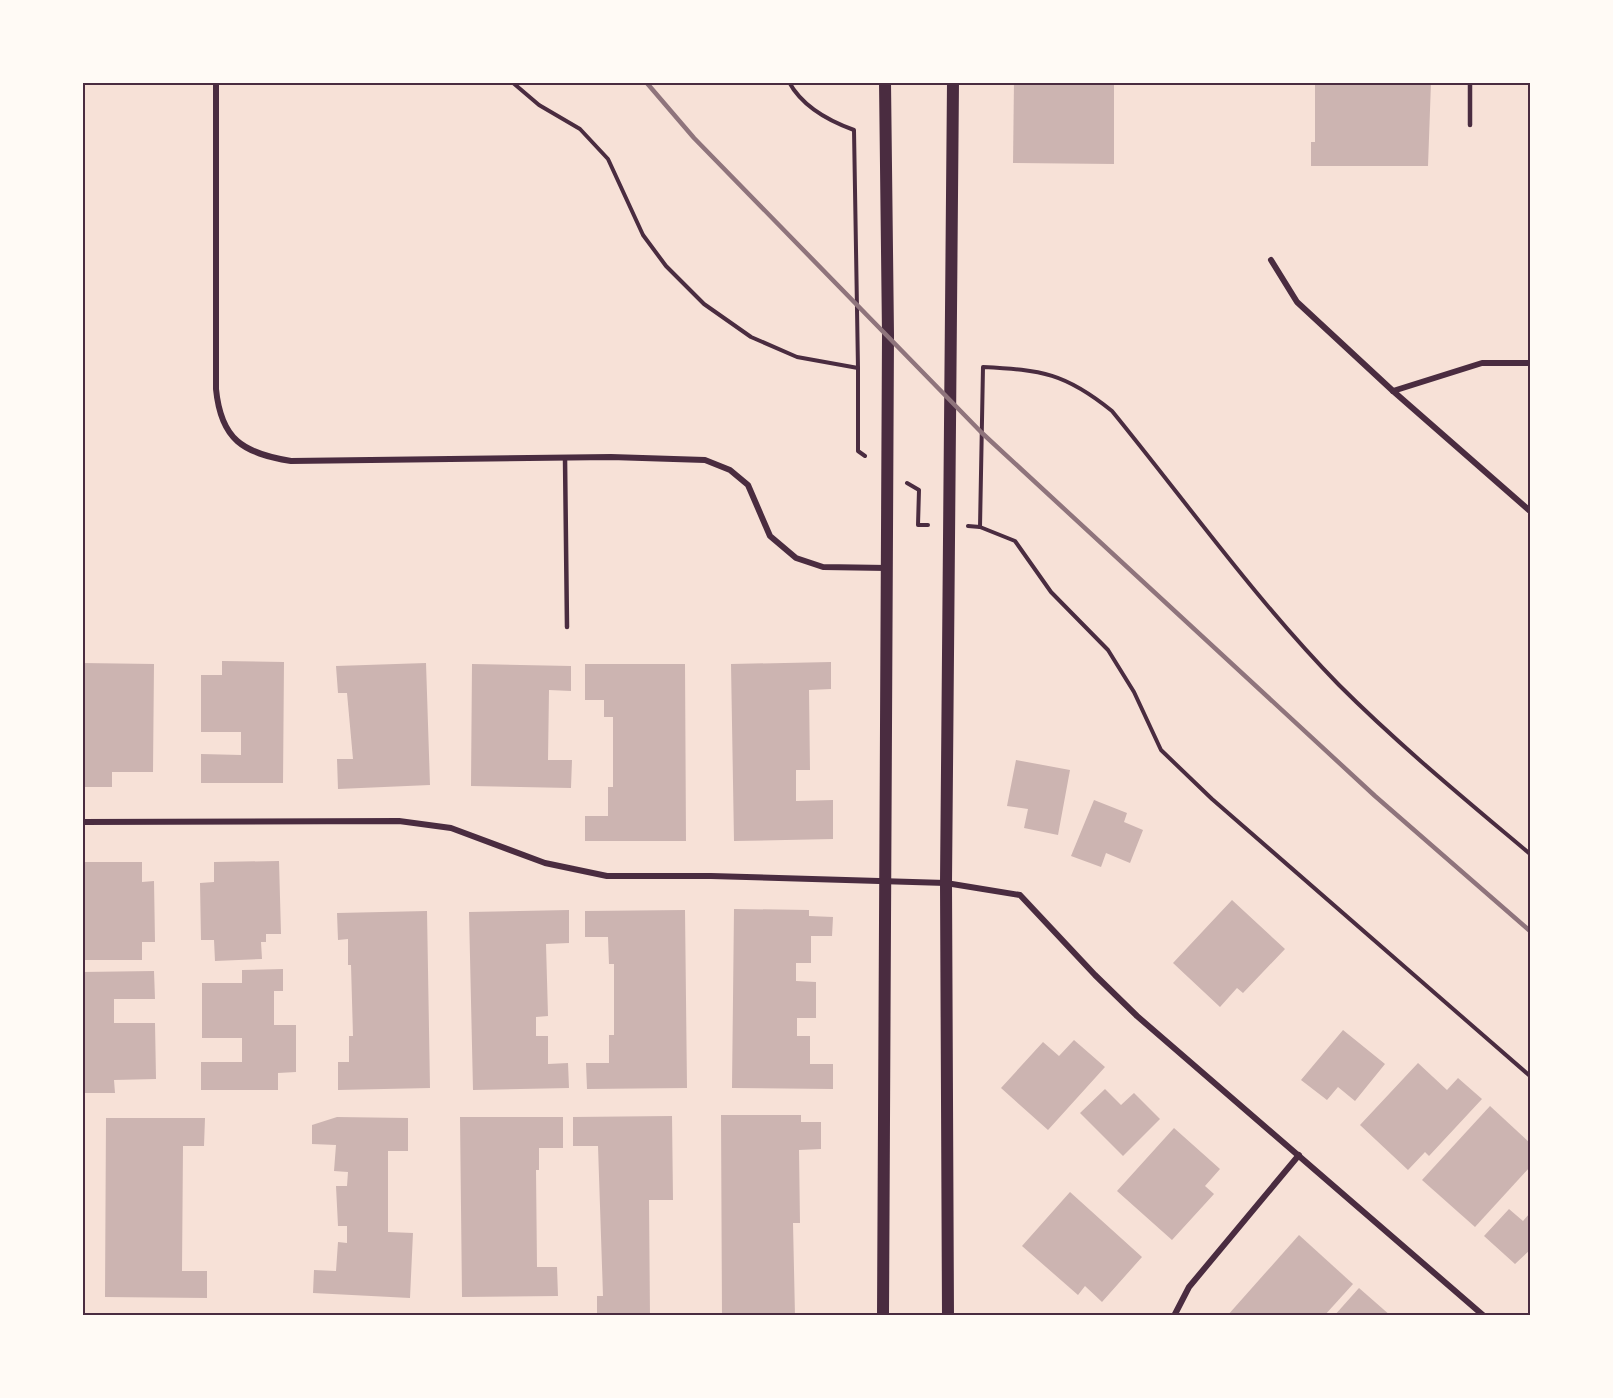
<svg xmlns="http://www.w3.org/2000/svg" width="1613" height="1398" font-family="'Asap Condensed',sans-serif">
	<rect width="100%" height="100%" fill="#f7e1d7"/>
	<g fill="#ccb4b1">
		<path d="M1014 82H1114V164L1013 163Z"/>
		<path d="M1315 82H1431L1428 166H1311V142H1315Z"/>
		<path d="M222 661 284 662 283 783H201V754L241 755V732H201V675H222Z"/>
		<path d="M831 662V689L809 690 810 770H796V801L833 800V839L734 841 731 664Z"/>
		<path d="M82 663 154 664 153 772H112V787H82Z"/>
		<path d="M426 663 430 785 338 789 337 759H353L347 693H338L336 666Z"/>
		<path d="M472 664 571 666V691L549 690 548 760H572L571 788 471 786Z"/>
		<path d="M585 664H685L686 841H585V816H608V787H613V717H604V700H585Z"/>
		<path d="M1016 760 1070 770 1058 835 1024 828 1028 809 1007 806Z"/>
		<path d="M1094 800 1127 813 1124 822 1143 830 1130 863 1106 853 1101 867 1071 856Z"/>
		<path d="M279 861 281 934H266V942H261L262 959 215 961 214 940H201L200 883 214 882V862Z"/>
		<path d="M82 862H142V882L154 881 155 942H142V960H82Z"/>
		<path d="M1232 900 1285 949 1243 993 1237 988 1220 1007 1173 963Z"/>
		<path d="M734 909 809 910V916L833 917 832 936H811V963H796V981L816 982V1018H797V1036H810V1064H833V1089L732 1088Z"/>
		<path d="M569 910V943L546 944 548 1016 536 1017V1036H548V1064L568 1063 569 1088 473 1090 469 912Z"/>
		<path d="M685 910 687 1088 587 1089 586 1063H609V1035H614V964H609L608 937H585V911Z"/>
		<path d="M427 911 430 1088 338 1090V1062H349V1036H353L351 965H348V939L338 940 337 913Z"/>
		<path d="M283 969V991H274V1025H296V1072L278 1073V1090H201V1062H242V1038H202V983H242V970Z"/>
		<path d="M154 971 155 999H114V1023H155L156 1079 114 1080 115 1093H82V972Z"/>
		<path d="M1343 1030 1385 1064 1355 1101 1338 1087 1327 1100 1301 1080Z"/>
		<path d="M1074 1040 1105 1067 1048 1130 1001 1088 1043 1042 1059 1056Z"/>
		<path d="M1418 1063 1447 1090 1458 1078 1482 1099 1429 1156 1425 1152 1408 1170 1360 1125Z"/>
		<path d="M1105 1089 1121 1105 1134 1093 1160 1119 1123 1156 1080 1113Z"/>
		<path d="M1490 1106 1530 1143V1167L1475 1227 1422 1180Z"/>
		<path d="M721 1115H801V1122H821V1149L799 1150 800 1223H793L795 1316H722Z"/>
		<path d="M672 1116 673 1200H649L650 1316H597V1296H603L598 1146H573V1117Z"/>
		<path d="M337 1117 408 1118V1151H388V1232L413 1233 410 1298 313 1293 314 1270 336 1271 338 1242 347 1243V1226H338L336 1186H347L348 1172 334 1171 336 1145 312 1144V1125Z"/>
		<path d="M460 1117H563V1148H539V1170H536L537 1267H557L558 1296 462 1297Z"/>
		<path d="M106 1118H205L204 1146H183L182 1271H207V1298L105 1297Z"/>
		<path d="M1174 1128 1220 1169 1205 1186 1214 1194 1172 1240 1117 1191Z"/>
		<path d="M1070 1192 1142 1257 1102 1302 1085 1286 1078 1295 1022 1246Z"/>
		<path d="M1509 1209 1523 1221 1530 1213V1250L1515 1264 1484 1236Z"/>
		<path d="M1299 1235 1353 1284 1324 1316H1227Z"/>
		<path d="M1359 1288 1391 1316H1334Z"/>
	</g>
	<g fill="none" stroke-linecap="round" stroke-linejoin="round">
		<g stroke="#4a2c40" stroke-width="4">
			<path d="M512 82 539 105 580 129 608 159 643 235 666 266 704 304 751 337 797 357 858 368V451L865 456"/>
			<path d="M789 82C802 106 829 121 854 130L858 368"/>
			<path d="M907 483 919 490 918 525H928"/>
			<path d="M968 526 980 527 1015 541 1051 592 1108 650 1134 692 1161 750 1212 799 1530 1076"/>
			<path d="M980 527 983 367C1042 370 1065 373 1112 411 1187 503 1256 600 1339 685 1399 745 1466 800 1530 854"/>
		</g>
		<g stroke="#4a2c40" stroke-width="4.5">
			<path d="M1470 82V125"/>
			<path d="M565 458 567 627"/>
		</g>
		<g stroke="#4a2c40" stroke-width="6">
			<path d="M216 82V389C221 440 243 453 291 461L611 457 705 460 730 470 748 485 770 536 796 558 823 567 887 568"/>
			<path d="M1271 260 1297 302 1393 391 1530 511"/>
			<path d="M1393 391 1482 363H1530"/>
			<path d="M82 822 399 821 451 828 545 863 607 876H711L946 883 1020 895 1095 975 1137 1016 1484 1316"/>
			<path d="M1174 1316 1189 1287 1299 1155"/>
		</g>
		<g stroke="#4a2c40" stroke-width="12">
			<path d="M883 1316 888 335 885 82"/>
			<path d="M948 1316 946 883 953 82"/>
		</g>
		<path stroke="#8f747c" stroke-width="4.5" d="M646 82 694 138 982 433 1375 796 1530 931"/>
	</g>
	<rect width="1613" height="1398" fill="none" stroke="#fffaf5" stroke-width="168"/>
	<rect x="84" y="84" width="1445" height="1230" fill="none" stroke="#4a2c40" stroke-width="2"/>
</svg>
